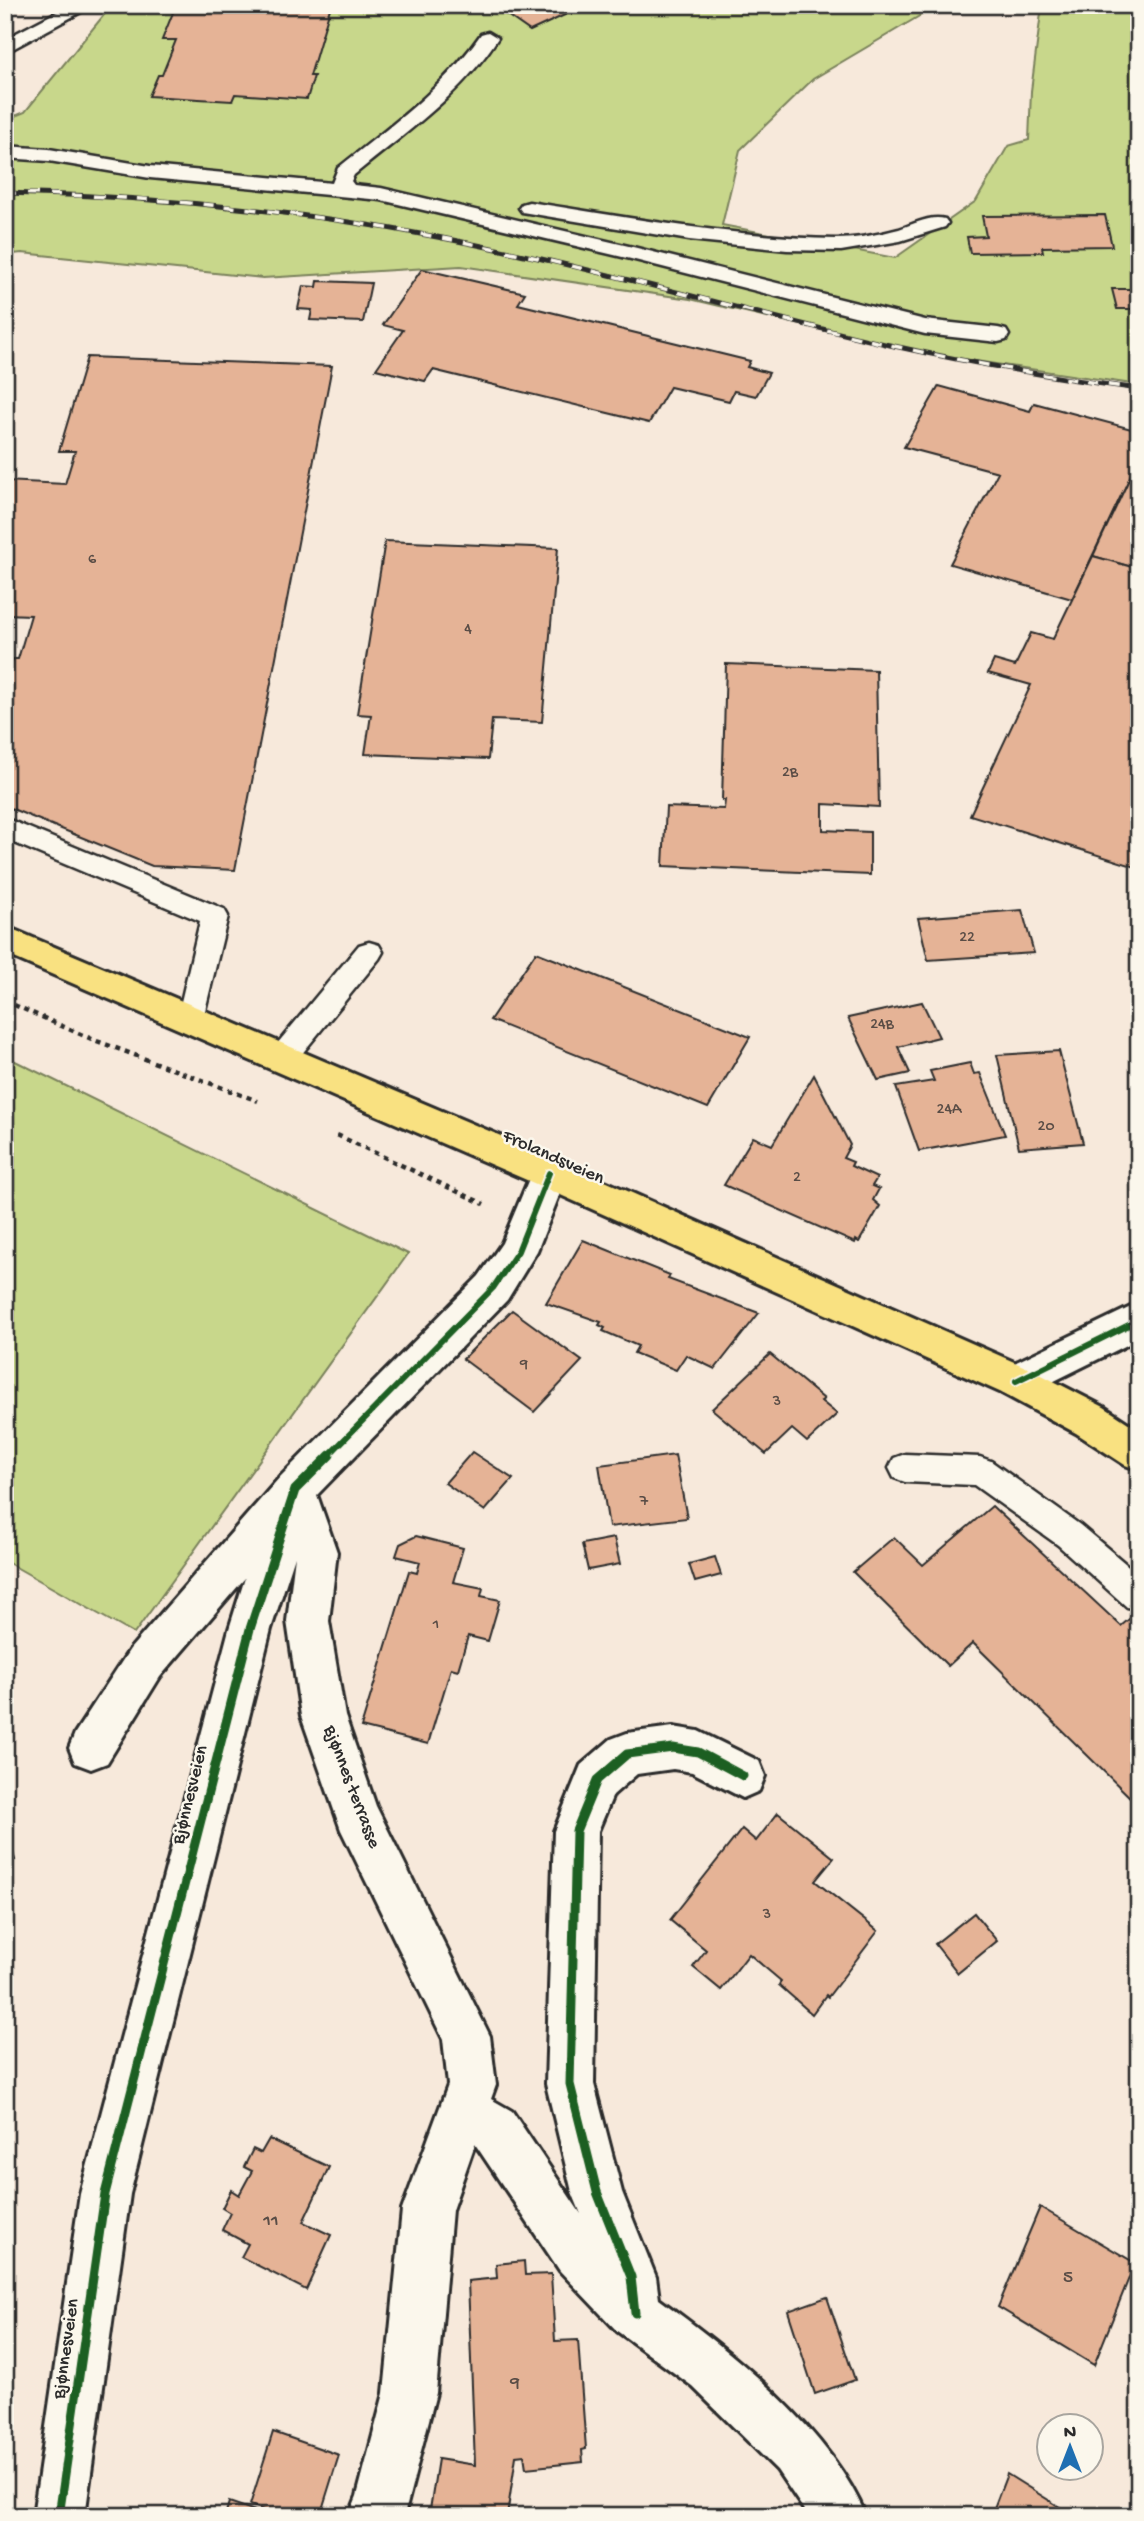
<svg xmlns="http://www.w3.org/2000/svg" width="1144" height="2521" font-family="'Gochi Hand',sans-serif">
	<rect width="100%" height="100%" fill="#f7e9db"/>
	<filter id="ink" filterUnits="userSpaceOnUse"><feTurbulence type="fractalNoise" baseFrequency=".0143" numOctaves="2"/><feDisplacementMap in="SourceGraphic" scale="14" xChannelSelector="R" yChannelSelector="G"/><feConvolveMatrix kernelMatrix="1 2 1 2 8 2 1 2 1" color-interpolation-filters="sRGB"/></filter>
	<g filter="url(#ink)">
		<g fill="#c8d78b" stroke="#7a815b" stroke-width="2">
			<path d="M112 5H938L813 79 740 150 722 225 895 258 976 201 1008 146 1029 140 1031 91 1042 5H1139V385L921 353 690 299 461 266 263 278 22 253 5 255V120L25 112Z"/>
			<path d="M5 1056 408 1254 134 1634 5 1561Z"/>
		</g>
		<g fill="#e5b396" stroke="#2b2b2b" stroke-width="2">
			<path d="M176 5H331L310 76H314L307 99 235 94 232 101 149 96 158 75H162L176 40H162Z"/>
			<path d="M531 5H576L580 8 530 31 507 15Z"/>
			<path d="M1105 215 1112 246 1042 247 1043 252 970 253 967 237 986 236 982 216Z"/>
			<path d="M422 269 525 293 518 304 750 361 747 367 769 373 756 396 734 391 729 401 670 387 649 423 433 370 425 381 376 369 403 330 383 325Z"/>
			<path d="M318 281 371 283 363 322 310 320 312 310 298 309 303 286 317 287Z"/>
			<path d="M1112 289H1139V309H1117Z"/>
			<path d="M87 357 332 366 235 870 152 866 5 806V686L13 659H18L31 615 5 614V481L65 484 75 451H59Z"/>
			<path d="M939 386 1030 411 1034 403 1139 431V458L1072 599 950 564 998 472 904 447Z"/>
			<path d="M1139 458V569L1093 556Z"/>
			<path d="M385 541 558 548 542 722 492 720 488 759 365 754 371 715 357 714Z"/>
			<path d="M1093 556 1139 569V868L970 815 1031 685 988 673 994 660 1015 666 1031 633 1053 639Z"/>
			<path d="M726 664 876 670 879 807 823 804V830L870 832V875L663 866 666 807 724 809 725 800H722Z"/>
			<path d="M1022 910 1034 953 928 960 918 918Z"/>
			<path d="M536 952 750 1037 708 1108 490 1020Z"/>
			<path d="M922 1002 939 1037 898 1047 910 1073 878 1080 848 1018Z"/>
			<path d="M1059 1051 1083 1143 1019 1148 997 1055Z"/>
			<path d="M970 1063 974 1074 980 1073 1005 1135 919 1151 896 1087 934 1081 930 1071Z"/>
			<path d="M814 1075 850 1145 843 1158 853 1162 851 1166 877 1178 872 1186 879 1189 873 1200 880 1206 859 1242 856 1240 855 1243 724 1185 753 1137 772 1145Z"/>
			<path d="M583 1240 670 1275 668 1279 759 1313 715 1369 686 1355 676 1370 634 1353 638 1346 603 1331 605 1328 599 1325 601 1322 546 1303Z"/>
			<path d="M512 1310 582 1361 534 1412 463 1359Z"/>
			<path d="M770 1354 824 1399 821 1401 837 1414 807 1442 792 1429 766 1454 712 1409Z"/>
			<path d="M472 1452 513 1479 485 1511 445 1483Z"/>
			<path d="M675 1455 687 1518 609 1527 599 1465Z"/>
			<path d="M992 1506 1121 1626 1135 1614 1139 1618V1806L973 1643 948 1666 853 1572 894 1537 923 1565Z"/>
			<path d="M416 1536 463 1548 453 1582 483 1588 481 1596 500 1600 488 1641 468 1636 458 1670 451 1668 428 1744 361 1727 409 1571 417 1573 420 1562 396 1556 400 1544Z"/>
			<path d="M614 1538 620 1564 588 1570 582 1544Z"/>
			<path d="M715 1557 721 1575 695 1582 689 1564Z"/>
			<path d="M778 1813 834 1858 815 1881 878 1931 828 1997 826 1995 812 2014 779 1985 781 1981 749 1954 721 1990 693 1967 706 1950 670 1920 742 1829 756 1841Z"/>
			<path d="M5 1821 15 1860 5 1863Z"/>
			<path d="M974 1913 997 1941 958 1973 935 1944Z"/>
			<path d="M269 2139 329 2167 303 2222 331 2235 306 2290 241 2257 248 2244 222 2230 230 2213 222 2208 231 2190 239 2195 252 2171 244 2167 253 2149 261 2153Z"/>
			<path d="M1040 2207 1135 2263 1094 2365 998 2307Z"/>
			<path d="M524 2261 525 2275 551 2274 555 2341 578 2340 586 2449 582 2450 583 2462 526 2468 524 2455 516 2456 507 2516H429L438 2459 475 2465 468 2281 497 2278 496 2264Z"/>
			<path d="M827 2297 855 2380 815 2394 788 2311Z"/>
			<path d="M273 2432 339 2455 320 2516H282L250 2505Z"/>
			<path d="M1007 2474 1074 2516H991Z"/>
			<path d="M229 2502 270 2516H225Z"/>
		</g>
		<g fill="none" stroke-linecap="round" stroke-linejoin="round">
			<g stroke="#2b2b2b" stroke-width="5">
				<g id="lane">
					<path d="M70 5H94L5 53V39Z"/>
					<path d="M488 32 498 38C462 94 405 133 354 175L351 181 354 185 381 188 633 247 925 320 998 328 1006 330 1009 335 1006 340 998 342 925 334 631 259 381 200 150 178 49 161 5 158V146L49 149 150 166 332 183 338 168C389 127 444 88 481 34Z"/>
					<path d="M529 202C631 218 733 237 836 239 856 239 880 234 899 229 914 224 930 215 945 219L948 223 945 227 900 241 841 251 787 250 689 240 522 212 519 208 522 204Z"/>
					<path d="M5 818 224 909 228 916 201 1027 191 1030 181 1027 177 1019 200 921 5 839Z"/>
					<path d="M369 942 379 945 383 952 379 959 292 1066 282 1069 272 1066 268 1058 272 1050 359 945Z"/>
					<path d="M905 1454 980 1457 991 1461 1080 1525 1139 1575V1611L1127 1607 1058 1545 974 1485 905 1482 894 1478 889 1468 894 1458Z"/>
				</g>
			</g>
			<g stroke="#2b2b2b" stroke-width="6">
				<g id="street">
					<path d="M549 1158 562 1162 568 1173 537 1251 507 1300 317 1495 337 1552 329 1621 345 1716 376 1806 490 2036 496 2085 491 2099 512 2111 581 2214 572 2192 546 2084 554 1831 581 1765 611 1739 627 1733 673 1727 698 1731 759 1761 765 1776 759 1791 743 1798 692 1772 673 1769 637 1774 613 1795 598 1831 594 2084 622 2192 656 2277 659 2299C733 2353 830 2429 866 2516H808L777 2470 692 2386 617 2331 560 2271 475 2144 452 2210 436 2393 407 2505 403 2516H349L357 2496 384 2393 402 2210 448 2085 443 2039 341 1830 301 1716 287 1621 295 1556 271 1629 130 2194 85 2516H33L80 2194 229 1629 245 1578 160 1677 107 1763 91 1769 75 1763 69 1748 75 1733 130 1649 280 1477 479 1276 502 1243 536 1162Z"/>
					<path d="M1139 1303V1339L1030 1393 1016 1399 1002 1393 996 1381 1002 1369Z"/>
				</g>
			</g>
			<g stroke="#2b2b2b" stroke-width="6">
				<path id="primary" d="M5 926 562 1162 1030 1369 1104 1407 1139 1430V1470L1125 1465 1076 1433 1002 1393 536 1184 5 954Z"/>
			</g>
			<g stroke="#2b2b2b" stroke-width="4.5" stroke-dasharray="5 5" stroke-linecap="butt">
				<path d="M5 1001 94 1040 258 1101"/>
				<path d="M337 1135 484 1204"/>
			</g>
			<use href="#lane" fill="#fbf7ec" fill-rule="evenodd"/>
			<use href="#street" fill="#fbf7ec" fill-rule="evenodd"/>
			<use href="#primary" fill="#f9e181" fill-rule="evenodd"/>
			<g stroke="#2b2b2b" stroke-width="5">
				<path id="rail" d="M5 193C150 196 294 210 437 237 591 266 741 311 894 346 975 364 1057 378 1139 389"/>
			</g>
			<use href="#rail" stroke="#fbf7ec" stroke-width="3.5" stroke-dasharray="11" stroke-linecap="butt"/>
			<g stroke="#fbf7ec" stroke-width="10">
				<g id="cycleway-far1">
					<path d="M1016 1381 1139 1320"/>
					<path d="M328 1456 493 1288 518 1251 549 1173"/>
				</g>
			</g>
			<g stroke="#fbf7ec" stroke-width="13">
				<g id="cycleway">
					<path d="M635 2313 631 2277 597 2192 570 2084 576 1831 597 1780 627 1754 673 1748 698 1752 743 1776"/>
					<path d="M59 2516 105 2194 250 1629 295 1490 330 1455"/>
				</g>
			</g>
			<use href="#cycleway-far1" stroke="#1b5e20" stroke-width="6"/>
			<use href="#cycleway" stroke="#1b5e20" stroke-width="9"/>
		</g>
	</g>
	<g text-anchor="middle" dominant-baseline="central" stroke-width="5" stroke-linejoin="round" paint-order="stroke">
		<g font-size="16" fill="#5a4d46">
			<text x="92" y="560">6</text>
			<text x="468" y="630">4</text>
			<text x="790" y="773">2B</text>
			<text x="967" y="938">22</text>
			<text x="882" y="1025">24B</text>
			<text x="949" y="1110">24A</text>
			<text x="1046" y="1127">20</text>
			<text x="797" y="1178">2</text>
			<text x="524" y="1365">9</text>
			<text x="777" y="1402">3</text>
			<text x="644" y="1502">7</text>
			<text x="436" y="1625">1</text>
			<text x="767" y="1915">3</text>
		</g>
		<g font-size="19" fill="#2b2b2b" stroke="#fbf7ec">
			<text transform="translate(553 1158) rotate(24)">Frolandsveien</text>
			<text transform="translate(351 1787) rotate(69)">Bjønnes terrasse</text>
			<text transform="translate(191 1795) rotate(-76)">Bjønnesveien</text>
			<text transform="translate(67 2349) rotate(-82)">Bjønnesveien</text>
		</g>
		<g font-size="19" fill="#5a4d46">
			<text x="271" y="2221">11</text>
			<text x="1068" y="2278">5</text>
			<text x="515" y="2383">9</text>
		</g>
	</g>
	<rect width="1144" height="2521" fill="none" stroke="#fbf7ec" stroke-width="28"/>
	<rect x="14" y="14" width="1116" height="2493" fill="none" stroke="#2b2b2b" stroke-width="2.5" filter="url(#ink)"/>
	<g transform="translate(1070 2447)"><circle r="33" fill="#fbf7ec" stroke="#a8a59f" stroke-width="2"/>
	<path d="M0-5L12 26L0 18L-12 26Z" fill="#1f6fb2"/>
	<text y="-10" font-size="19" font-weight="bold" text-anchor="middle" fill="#2b2b2b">N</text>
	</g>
</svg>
